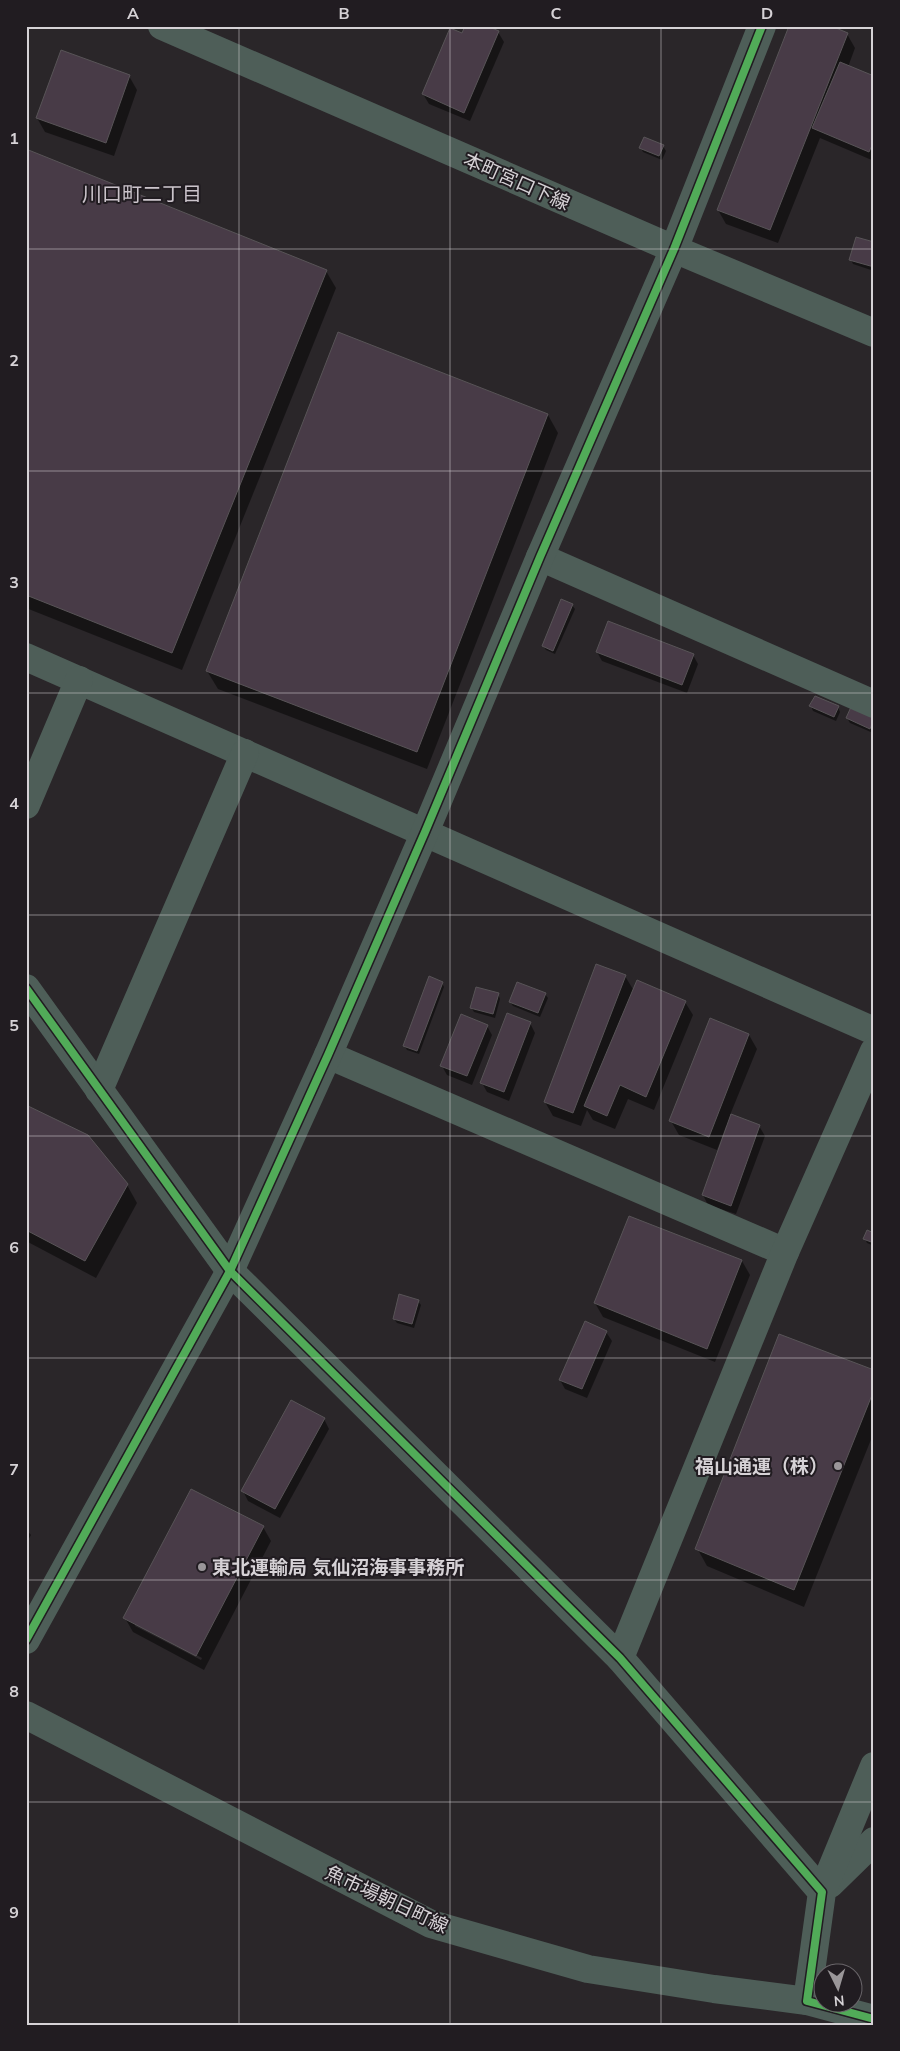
<svg xmlns="http://www.w3.org/2000/svg" width="900" height="2051" font-family="Mulish,'Noto Sans JP',sans-serif">
	<rect width="100%" height="100%" fill="#2a2629"/>
	<g fill="#0007" fill-rule="evenodd">
		<path d="M498 32 504 42 470 121 429 104 423 94 463 35Z"/>
		<path d="M847 34 855 48 848 67 874 78V161L820 138 778 243 726 224 718 210Z"/>
		<path d="M129 76 137 90 114 156 45 132 37 118Z"/>
		<path d="M663 146 666 151 662 160 643 152 641 148Z"/>
		<path d="M26 151 326 271 336 288 182 670 26 608Z"/>
		<path d="M874 244V271L853 264 851 260Z"/>
		<path d="M548 415 558 433 427 769 218 689 207 671Z"/>
		<path d="M572 605 575 609 555 654 546 650 543 646Z"/>
		<path d="M597 652 693 655 698 664 687 693 602 661Z"/>
		<path d="M811 706 838 707 840 712 836 721 813 711Z"/>
		<path d="M852 709 874 719 873 733 850 723 847 718Z"/>
		<path d="M625 976 634 991 685 1002 693 1015 654 1110 628 1099 615 1129 593 1120 587 1110 581 1126 553 1116 545 1102Z"/>
		<path d="M442 983 444 987 419 1054 407 1050 404 1045Z"/>
		<path d="M498 994 500 999 495 1018 474 1012 471 1007Z"/>
		<path d="M545 994 548 998 540 1017 513 1006 510 1002Z"/>
		<path d="M530 1023 535 1033 509 1101 487 1092 482 1083Z"/>
		<path d="M487 1026 492 1035 472 1085 447 1075 442 1066Z"/>
		<path d="M749 1035 757 1049 730 1115 759 1126 765 1136 736 1214 708 1205 703 1195 728 1127 726 1126 717 1150 679 1135 671 1121Z"/>
		<path d="M26 1106 127 1185 137 1203 96 1278 26 1241Z"/>
		<path d="M630 1217 742 1261 750 1275 715 1362 603 1317 595 1303Z"/>
		<path d="M874 1234V1246L867 1243 865 1239Z"/>
		<path d="M418 1301 421 1305 414 1328 397 1323 394 1319Z"/>
		<path d="M606 1332 612 1341 587 1398 565 1389 560 1380Z"/>
		<path d="M874 1371V1432L804 1607 707 1566 697 1548Z"/>
		<path d="M324 1419 329 1429 280 1518 248 1501 243 1491Z"/>
		<path d="M263 1527 271 1541 204 1670 133 1632 125 1618ZM135 1623 202 1658 201 1660 135 1626Z"/>
		<path d="M26 1529 31 1535 26 1544Z"/>
	</g>
	<g fill="#483b47" stroke="#585457">
		<path d="M465 26H487L499 31 464 113 422 94 450 28 462 33Z"/>
		<path d="M789 26H831L848 33 770 230 717 210Z"/>
		<path d="M61 50 130 75 106 143 36 118Z"/>
		<path d="M840 62 874 76V141L869 152 812 128Z"/>
		<path d="M644 137 664 145 659 156 639 148Z"/>
		<path d="M26 149 327 270 172 653 26 595Z"/>
		<path d="M856 237 874 242V267L849 260Z"/>
		<path d="M338 332 548 414 417 752 206 671Z"/>
		<path d="M561 599 573 604 553 651 542 646Z"/>
		<path d="M608 621 694 654 682 685 596 652Z"/>
		<path d="M815 696 839 706 834 717 809 706Z"/>
		<path d="M851 707 874 718 870 729 846 718Z"/>
		<path d="M596 964 626 975 573 1113 544 1102Z"/>
		<path d="M429 976 443 982 417 1051 403 1046Z"/>
		<path d="M637 980 686 1001 646 1097 620 1085 607 1116 584 1106Z"/>
		<path d="M517 982 546 993 538 1013 509 1002Z"/>
		<path d="M476 987 499 993 493 1014 470 1008Z"/>
		<path d="M507 1013 531 1022 504 1092 480 1083Z"/>
		<path d="M461 1014 488 1025 467 1076 440 1066Z"/>
		<path d="M710 1018 749 1034 709 1137 669 1121Z"/>
		<path d="M26 1105 88 1135 128 1184 85 1261 26 1230Z"/>
		<path d="M731 1114 760 1125 731 1206 702 1195Z"/>
		<path d="M629 1216 742 1260 707 1349 594 1303Z"/>
		<path d="M867 1230 874 1233V1243L863 1239Z"/>
		<path d="M399 1294 419 1300 412 1324 393 1319Z"/>
		<path d="M585 1321 607 1331 582 1389 559 1380Z"/>
		<path d="M779 1334 874 1370V1390L794 1590 695 1549Z"/>
		<path d="M291 1400 325 1418 275 1509 241 1491Z"/>
		<path d="M191 1489 264 1526 196 1656 123 1618Z"/>
	</g>
	<g fill="none" stroke-linecap="round" stroke-linejoin="round">
		<g stroke="#4e5e58" stroke-width="28">
			<path d="M540 557 874 704"/>
			<path d="M26 657 874 1031"/>
			<path d="M26 805 79 680"/>
			<path d="M26 988 230 1271 620 1658 822 1892 807 2001 874 2019"/>
			<path d="M328 1055 785 1252"/>
			<path d="M99 1090 245 753"/>
			<path d="M26 1640 230 1271 328 1055 425 832 540 557 674 249 762 26"/>
			<path d="M620 1658 785 1252 874 1051"/>
			<path d="M26 1715 431 1924 588 1969 714 1989 807 2001"/>
			<path d="M830 1884 874 1841"/>
			<path d="M822 1892 874 1766"/>
		</g>
		<path stroke="#4e5e58" stroke-width="28" d="M162 26 674 249 874 333"/>
		<g stroke="#211c21" stroke-width="11">
			<g id="cycleway">
				<path d="M26 988 230 1271 620 1658 822 1892 807 2001 874 2019"/>
				<path d="M26 1640 230 1271 328 1055 425 832 540 557 674 249 762 26"/>
			</g>
		</g>
		<use href="#cycleway" stroke="#51ab58" stroke-width="8"/>
	</g>
	<path fill="none" stroke="#d6d2d6" stroke-width="1" stroke-opacity="0.55" d="M239 26V2025M450 26V2025M661 26V2025M26 249H874M26 471H874M26 693H874M26 915H874M26 1136H874M26 1358H874M26 1580H874M26 1802H874"/>
	<g fill="#9a9699" stroke="#211c21" stroke-width="2">
		<circle cx="838" cy="1466" r="5"/>
		<circle cx="202" cy="1567" r="5"/>
	</g>
	<g text-anchor="middle" dominant-baseline="central" stroke-width="4" stroke-linejoin="round" paint-order="stroke">
		<g font-size="19" fill="#d6d2d6" stroke="#211c21">
			<text transform="translate(517 181) rotate(24)">本町宮口下線</text>
			<text transform="translate(387 1899) rotate(25)">魚市場朝日町線</text>
		</g>
		<g font-size="19" font-weight="bold" fill="#d6d2d6" stroke="#211c21" text-anchor="end">
			<text x="828" y="1466">福山通運（株）</text>
			<text x="212" y="1567" text-anchor="start">東北運輸局 気仙沼海事事務所</text>
		</g>
		<g font-size="20" fill="#cbc4cb" stroke="#211c21">
			<text x="142" y="193">川口町二丁目</text>
		</g>
	</g>
	<rect width="900" height="2051" fill="none" stroke="#211c21" stroke-width="55"/>
	<g transform="translate(838 1988) rotate(175)"><circle r="24" fill="#211c21" stroke="#696569"/>
	<path d="M0-4L9 19L0 12L-9 19Z" fill="#9a9699"/>
	<text y="-8" font-size="14" font-weight="bold" text-anchor="middle" fill="#d6d2d6">N</text>
	</g>
	<rect x="28" y="28" width="844" height="1996" fill="none" stroke="#d6d2d6" stroke-width="2"/>
	<g font-size="16" text-anchor="middle" font-weight="bold" fill="#d6d2d6">
		<text x="133" y="19">A</text>
		<text x="344" y="19">B</text>
		<text x="556" y="19">C</text>
		<text x="767" y="19">D</text>
		<text x="14" y="144">1</text>
		<text x="14" y="366">2</text>
		<text x="14" y="588">3</text>
		<text x="14" y="809">4</text>
		<text x="14" y="1031">5</text>
		<text x="14" y="1253">6</text>
		<text x="14" y="1475">7</text>
		<text x="14" y="1697">8</text>
		<text x="14" y="1918">9</text>
	</g>
</svg>
